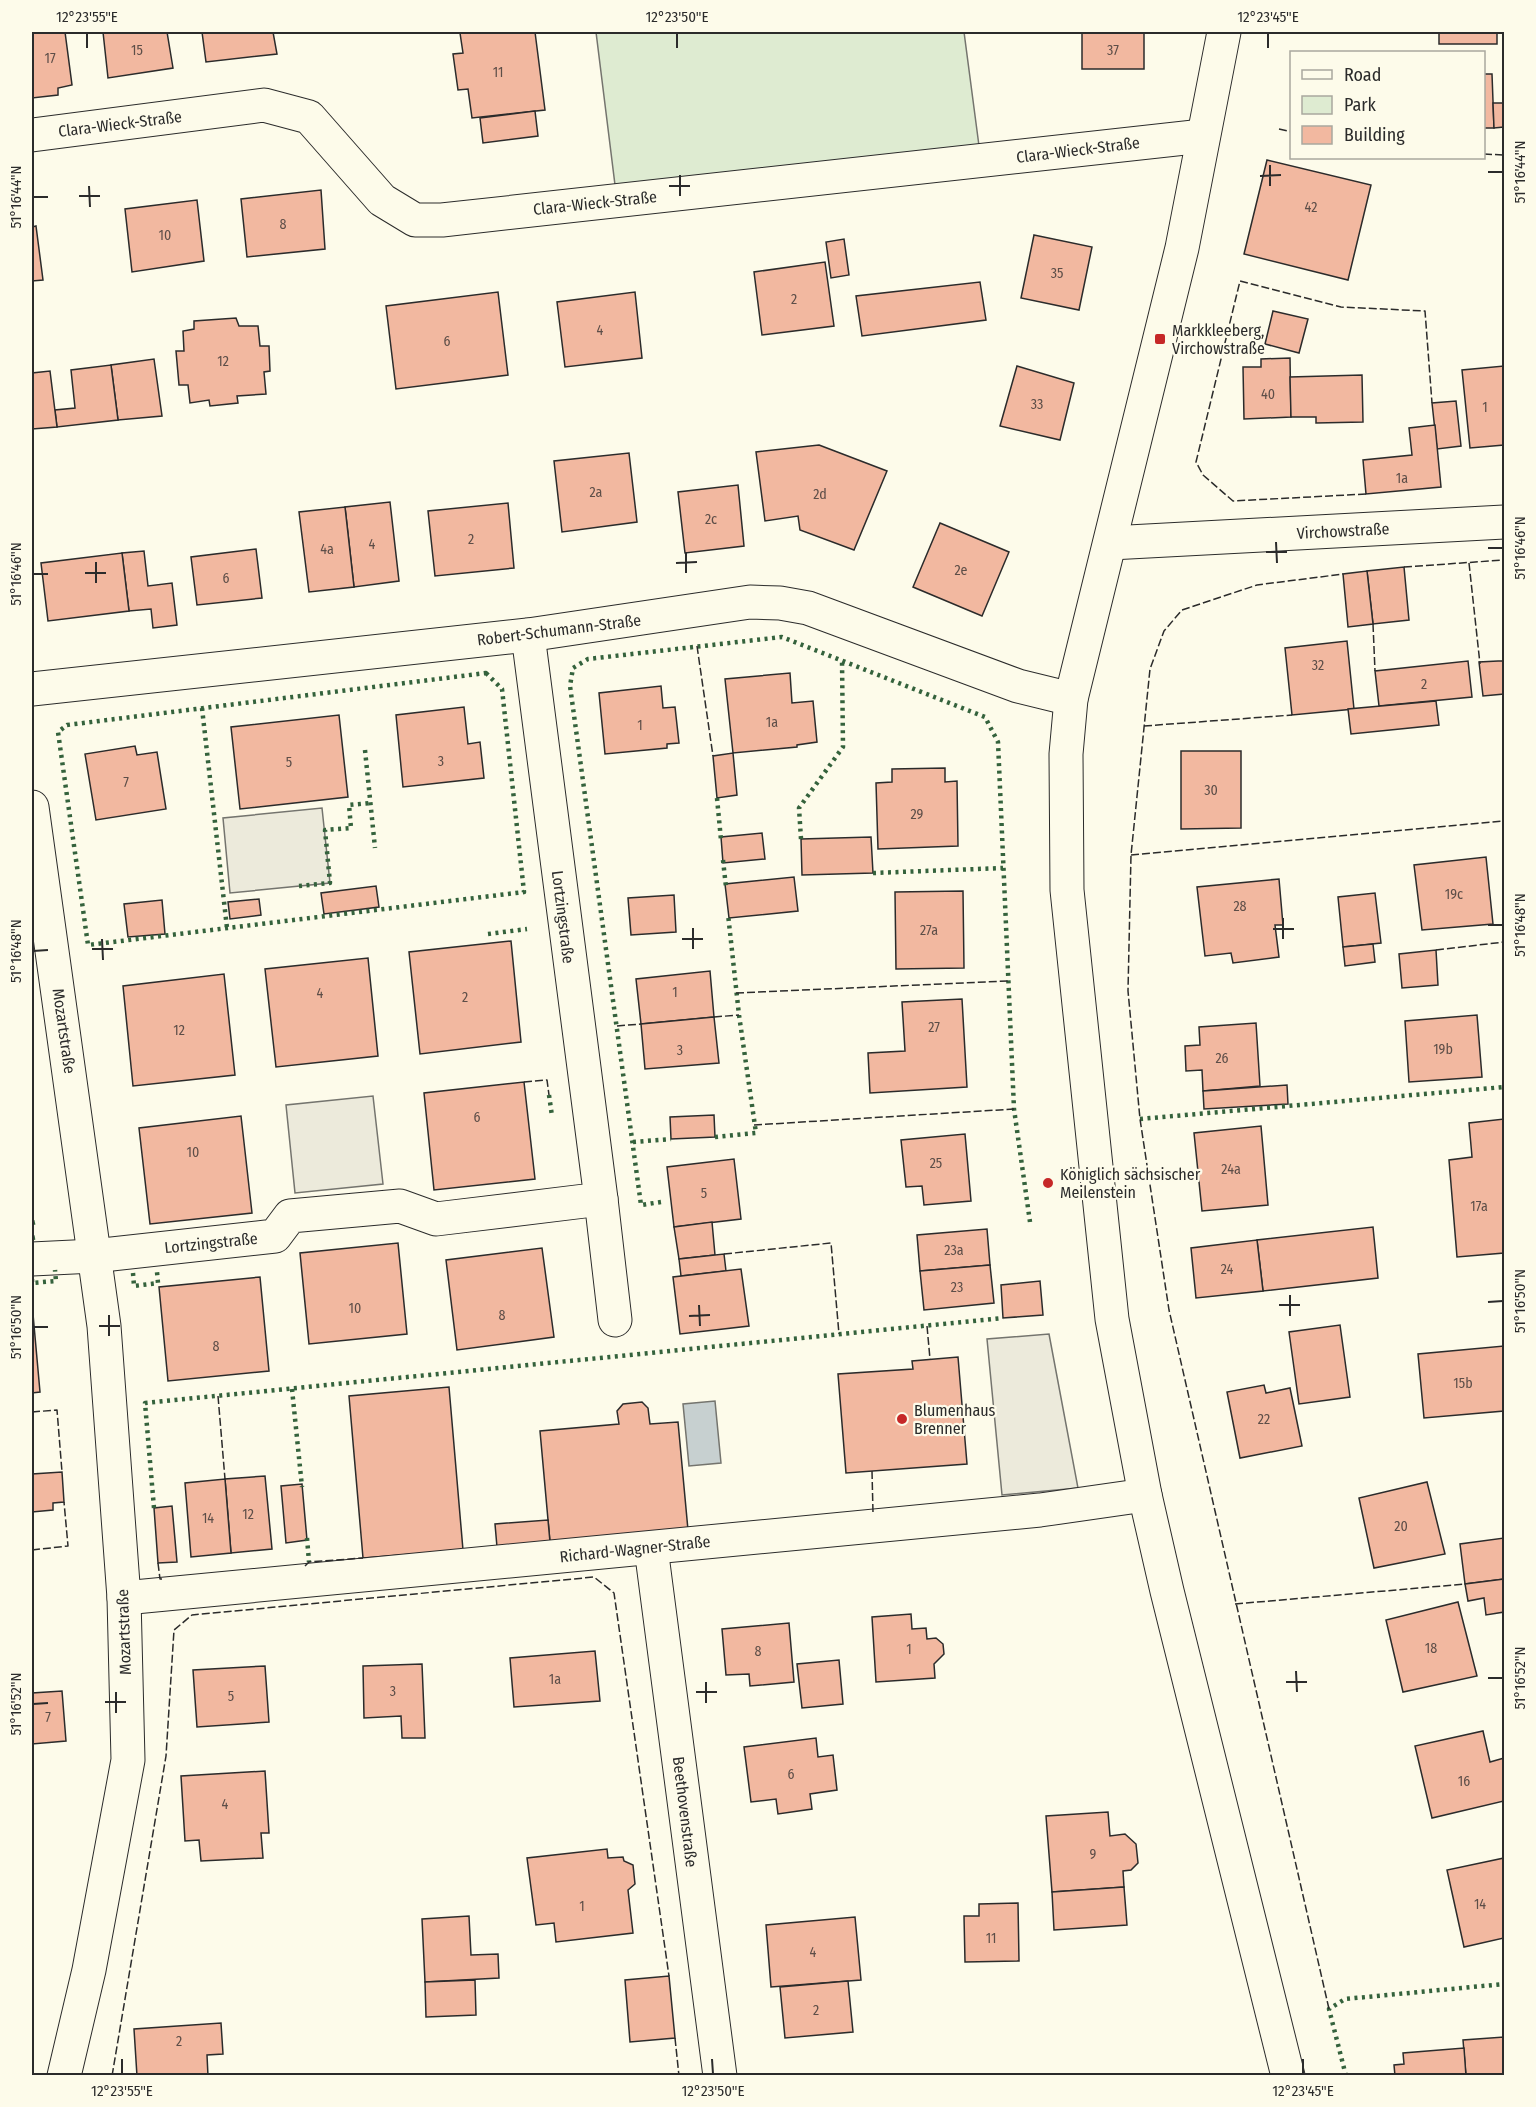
<svg xmlns="http://www.w3.org/2000/svg" width="1536" height="2107" font-family="'Fira Sans Condensed',sans-serif">
	<rect width="100%" height="100%" fill="#fdfbea"/>
	<path fill="#deebd1" stroke="#74746e" stroke-width="1.5" d="M596 32H964L981 161 617 201Z"/>
	<g fill="#eceadb" stroke="#74746e" stroke-width="1.5">
		<path d="M322 808 330 883 230 893 223 818Z"/>
		<path d="M373 1096 383 1184 295 1193 286 1105Z"/>
		<path d="M1049 1334 1078 1488 1002 1495 987 1339Z"/>
	</g>
	<path fill="#c7d0d0" stroke="#74746e" stroke-width="1.5" d="M715 1401 721 1463 689 1466 683 1404Z"/>
	<g fill="#f2b8a0" stroke="#2b2b2b" stroke-width="1.5">
		<path d="M32 32H65L72 85 58 88V95L32 98Z"/>
		<path d="M103 32H167L173 68 108 78Z"/>
		<path d="M202 32H273L277 54 206 62Z"/>
		<path d="M535 32 545 110 472 118 468 89 458 90 453 54 463 53 460 33Z"/>
		<rect x="1082" y="32" width="62" height="37"/>
		<rect x="1439" y="32" width="58" height="12"/>
		<path d="M1484 74H1492L1494 128H1484Z"/>
		<path d="M1493 103H1504V127L1494 128Z"/>
		<path d="M535 111 538 136 483 143 480 118Z"/>
		<path d="M1267 160 1371 185 1348 280 1244 254Z"/>
		<path d="M321 190 325 249 247 257 241 199Z"/>
		<path d="M197 200 204 261 132 272 125 209Z"/>
		<path d="M36 226 43 280 32 281V227Z"/>
		<path d="M1034 235 1092 247 1079 310 1021 298Z"/>
		<path d="M844 239 849 275 831 278 826 242Z"/>
		<path d="M825 262 834 326 762 335 754 272Z"/>
		<path d="M980 282 986 320 862 336 856 296Z"/>
		<path d="M498 292 508 375 396 389 386 306Z"/>
		<path d="M635 292 642 358 565 367 557 302Z"/>
		<path d="M1273 311 1308 319 1299 353 1265 344Z"/>
		<path d="M236 318 239 326H258L260 346H269L270 371 264 372 266 394 237 396 238 403 210 406 209 400 190 403 188 385H179L176 351H184L183 331 194 329V321Z"/>
		<path d="M1290 358 1291 417 1244 419 1243 367H1261V359Z"/>
		<path d="M154 359 162 416 118 420 111 365Z"/>
		<path d="M111 365 118 420 57 427 55 410 75 408 71 370Z"/>
		<path d="M1017 366 1074 383 1060 440 1000 426Z"/>
		<path d="M1504 366V445L1470 448 1462 370Z"/>
		<path d="M50 371 57 427 32 429V373Z"/>
		<path d="M1362 375 1363 422 1316 423V417H1291L1290 377Z"/>
		<path d="M1456 401 1461 446 1437 449 1432 403Z"/>
		<path d="M1435 425 1441 487 1366 494 1363 460 1412 455 1409 428Z"/>
		<path d="M819 445 887 471 854 550 800 530 798 516 765 521 756 452Z"/>
		<path d="M629 453 637 522 562 532 554 461Z"/>
		<path d="M738 485 744 546 685 553 678 492Z"/>
		<path d="M390 502 399 581 354 587 345 507Z"/>
		<path d="M508 503 514 568 435 576 428 511Z"/>
		<path d="M345 507 354 587 309 592 299 512Z"/>
		<path d="M940 523 1009 552 982 616 913 587Z"/>
		<path d="M256 549 262 598 197 605 191 557Z"/>
		<path d="M144 551 148 586 172 583 177 625 153 628 151 609 129 611 122 553Z"/>
		<path d="M122 553 129 611 48 621 41 563Z"/>
		<path d="M1404 567 1409 620 1373 624 1367 571Z"/>
		<path d="M1367 571 1373 624 1348 627 1343 574Z"/>
		<path d="M1347 641 1354 709 1292 715 1285 648Z"/>
		<path d="M1468 661 1472 697 1379 706 1375 671Z"/>
		<path d="M1498 661H1504V694L1483 696 1479 662Z"/>
		<path d="M790 673 792 703 813 701 817 742 797 745V747L733 753 725 679Z"/>
		<path d="M661 686 663 708 675 707 679 743 667 744V748L605 754 599 693Z"/>
		<path d="M1436 701 1439 725 1351 734 1348 709Z"/>
		<path d="M464 707 468 744 480 742 484 778 403 787 396 715Z"/>
		<path d="M339 715 348 797 240 809 231 727Z"/>
		<path d="M135 746 137 755 157 752 166 809 96 820 85 754Z"/>
		<path d="M1181 751H1241V828L1181 829Z"/>
		<path d="M733 753 737 795 717 798 713 756Z"/>
		<path d="M945 768V782L957 781 958 846 878 849 876 783 892 782V769Z"/>
		<path d="M762 833 765 859 723 863 721 837Z"/>
		<path d="M871 837 873 873 802 875 801 839Z"/>
		<path d="M1486 857 1493 924 1422 930 1414 865Z"/>
		<path d="M794 877 798 911 729 918 725 884Z"/>
		<path d="M1279 879 1283 925H1275L1279 957 1233 963 1231 953 1205 956 1197 887Z"/>
		<path d="M376 886 379 907 324 914 321 893Z"/>
		<path d="M963 891 964 968 896 969 895 892Z"/>
		<path d="M1375 893 1381 943 1343 947 1338 897Z"/>
		<path d="M674 895 676 932 631 935 628 898Z"/>
		<path d="M259 899 261 915 230 919 228 902Z"/>
		<path d="M162 900 165 934 128 937 124 904Z"/>
		<path d="M511 941 521 1042 420 1054 409 952Z"/>
		<path d="M1373 944 1375 962 1345 966 1343 947Z"/>
		<path d="M1436 950 1438 985 1402 988 1399 954Z"/>
		<path d="M368 958 378 1056 276 1067 265 969Z"/>
		<path d="M710 971 714 1017 641 1024 636 979Z"/>
		<path d="M224 974 235 1075 133 1086 123 986Z"/>
		<path d="M962 999 967 1087 870 1093 868 1053 905 1051 902 1002Z"/>
		<path d="M1477 1015 1482 1077 1409 1082 1405 1021Z"/>
		<path d="M714 1017 719 1063 645 1069 641 1024Z"/>
		<path d="M1256 1023 1260 1086 1203 1091 1202 1070 1186 1071 1185 1046 1200 1045 1199 1027Z"/>
		<path d="M524 1082 535 1179 434 1190 424 1093Z"/>
		<path d="M1287 1085 1288 1104 1204 1109 1203 1091Z"/>
		<path d="M714 1115 715 1137 671 1139 670 1117Z"/>
		<path d="M241 1116 252 1213 150 1224 139 1128Z"/>
		<path d="M1504 1119V1253L1457 1257 1449 1160 1472 1157 1469 1123Z"/>
		<path d="M1261 1126 1268 1205 1202 1211 1194 1133Z"/>
		<path d="M965 1134 971 1201 924 1205 922 1186 906 1187 901 1140Z"/>
		<path d="M734 1159 741 1219 674 1227 667 1167Z"/>
		<path d="M712 1222 715 1255 679 1259 674 1227Z"/>
		<path d="M1373 1227 1378 1278 1263 1291 1257 1240Z"/>
		<path d="M987 1229 990 1265 920 1271 917 1235Z"/>
		<path d="M1257 1240 1263 1291 1196 1298 1191 1248Z"/>
		<path d="M398 1243 407 1334 309 1344 300 1253Z"/>
		<path d="M542 1248 554 1337 457 1350 446 1260Z"/>
		<path d="M724 1254 726 1271 681 1276 679 1259Z"/>
		<path d="M990 1265 994 1303 924 1310 920 1271Z"/>
		<path d="M741 1269 749 1326 680 1334 673 1277Z"/>
		<path d="M260 1277 269 1371 168 1381 159 1287Z"/>
		<path d="M1040 1281 1043 1315 1003 1318 1001 1285Z"/>
		<path d="M32 1303 40 1392 32 1393Z"/>
		<path d="M1340 1325 1350 1397 1299 1404 1289 1332Z"/>
		<path d="M1504 1346V1411L1424 1418 1418 1354Z"/>
		<path d="M958 1357 967 1464 846 1473 838 1374 913 1369 912 1361Z"/>
		<path d="M1264 1385 1266 1393 1290 1388 1302 1446 1240 1458 1227 1392Z"/>
		<path d="M449 1387 463 1550 363 1558 349 1396Z"/>
		<path d="M642 1402 648 1408 650 1424 678 1422 688 1530 550 1542 540 1431 619 1424 617 1411 623 1404Z"/>
		<path d="M62 1472 64 1502 53 1503V1510L32 1512V1474Z"/>
		<path d="M265 1476 272 1549 231 1553 225 1479Z"/>
		<path d="M225 1479 231 1553 191 1557 185 1483Z"/>
		<path d="M1427 1482 1445 1554 1374 1568 1359 1498Z"/>
		<path d="M302 1484 307 1540 286 1543 281 1486Z"/>
		<path d="M172 1506 177 1562 158 1563 154 1508Z"/>
		<path d="M548 1520 550 1542 497 1547 495 1524Z"/>
		<path d="M1504 1538V1579L1465 1584 1460 1544Z"/>
		<path d="M1504 1579V1612L1486 1615 1484 1598 1468 1601 1465 1584Z"/>
		<path d="M1458 1602 1477 1676 1403 1692 1386 1620Z"/>
		<path d="M911 1614 912 1629 926 1628 927 1639 936 1638 943 1644 944 1654 934 1664 935 1678 876 1682 872 1617Z"/>
		<path d="M789 1623 794 1682 750 1686 749 1674 726 1675 722 1629Z"/>
		<path d="M595 1651 600 1701 514 1707 510 1658Z"/>
		<path d="M839 1660 843 1704 802 1708 797 1664Z"/>
		<path d="M422 1664 425 1738H402L401 1716 364 1718 363 1666Z"/>
		<path d="M265 1666 269 1722 197 1727 193 1670Z"/>
		<path d="M62 1691 66 1741 32 1744V1693Z"/>
		<path d="M1483 1731 1490 1762 1504 1758V1801L1432 1818 1415 1746Z"/>
		<path d="M816 1738 818 1757 833 1755 837 1790 810 1794 812 1809 778 1814 776 1799 751 1802 744 1747Z"/>
		<path d="M265 1771 269 1833H261L263 1858 201 1861 199 1840 185 1841 181 1776Z"/>
		<path d="M1108 1812 1110 1836 1125 1834 1136 1844 1138 1863 1131 1870 1123 1871 1124 1887 1052 1892 1046 1816Z"/>
		<path d="M607 1849 608 1858 623 1857 624 1861 633 1865 635 1884 628 1890 633 1933 556 1942 554 1923 536 1925 527 1858Z"/>
		<path d="M1504 1858V1938L1464 1947 1447 1870Z"/>
		<path d="M1124 1887 1127 1925 1054 1930 1052 1892Z"/>
		<path d="M1018 1903 1019 1961 965 1962 964 1916H979V1904Z"/>
		<path d="M469 1916 471 1955 498 1954 499 1978 425 1982 422 1919Z"/>
		<path d="M855 1917 861 1980 771 1987 766 1925Z"/>
		<path d="M669 1976 675 2038 630 2042 625 1980Z"/>
		<path d="M475 1980 476 2015 426 2017 425 1982Z"/>
		<path d="M848 1981 853 2032 785 2038 780 1987Z"/>
		<path d="M221 2023 223 2054 207 2055 208 2076H137L134 2029Z"/>
		<path d="M1504 2037V2074L1466 2076 1463 2040Z"/>
		<path d="M1464 2048 1466 2076H1395L1394 2065 1404 2064 1403 2053Z"/>
	</g>
	<g fill="none" stroke-linecap="round" stroke-linejoin="round">
		<g stroke="#2b2b2b" stroke-width="35">
			<g id="minor">
				<path d="M32 135 264 105 309 117 382 200 415 220H442L1203 136"/>
				<path d="M1110 543 1504 522"/>
				<path d="M32 689 528 635 750 602 780 603 808 608 1018 686 1071 699"/>
				<path d="M32 807 104 1326 124 1598 128 1760 89 1970 64 2076"/>
				<path d="M601 1199 615 1320"/>
				<path d="M32 1259 94 1256 275 1236 290 1216 400 1206 436 1219 601 1199 528 635"/>
				<path d="M651 1548 720 2076"/>
				<path d="M124 1598 1040 1510 1145 1495"/>
			</g>
		</g>
		<g stroke="#2b2b2b" stroke-width="35">
			<path id="secondary" d="M1224 32 1182 248 1071 699 1066 754 1067 890 1112 1319 1145 1495 1167 1591 1288 2076"/>
		</g>
		<use href="#minor" stroke="#fdfbea" stroke-width="33"/>
		<use href="#secondary" stroke="#fdfbea" stroke-width="33"/>
		<g stroke="#34623c" stroke-width="4.5" stroke-dasharray="3 4.5" stroke-linecap="butt">
			<path d="M486 673 502 689 524 892 88 945 58 732 67 725Z"/>
			<path d="M202 708 227 928"/>
			<path d="M365 750 375 848"/>
			<path d="M717 798 721 840"/>
			<path d="M801 839 799 808 843 747 842 660"/>
			<path d="M723 860 726 887"/>
			<path d="M873 873 1003 868"/>
			<path d="M299 886 330 883 325 830 351 828 349 805 370 803"/>
			<path d="M488 934 527 929"/>
			<path d="M549 1095 552 1116"/>
			<path d="M1140 1119 1504 1087"/>
			<path d="M715 1137 756 1133 739 1015 728 914"/>
			<path d="M633 1142 671 1139"/>
			<path d="M661 1202 641 1205 570 686 573 668 588 659 782 637 985 717 998 742 1014 1109 1030 1222"/>
			<path d="M32 1223 36 1222"/>
			<path d="M32 1238 38 1237"/>
			<path d="M133 1273 134 1286 158 1283 157 1272"/>
			<path d="M32 1279V1283L56 1281 55 1270"/>
			<path d="M292 1389 302 1487"/>
			<path d="M154 1508 145 1403 1003 1318"/>
			<path d="M307 1538 309 1562"/>
			<path d="M1346 2076 1329 2009 1345 1999 1504 1984"/>
		</g>
		<g stroke="#2b2b2b" stroke-width="1.5" stroke-dasharray="8 3" stroke-linecap="butt">
			<path d="M1279 129 1292 132"/>
			<path d="M1484 154 1504 155"/>
			<path d="M1366 494 1233 501 1203 475 1196 462 1240 281 1341 307 1425 311 1432 403"/>
			<path d="M1469 563 1480 664"/>
			<path d="M1404 567 1504 560"/>
			<path d="M1373 624 1375 671"/>
			<path d="M697 646 713 756"/>
			<path d="M1144 726 1292 715"/>
			<path d="M1131 855 1504 821"/>
			<path d="M1436 950 1504 942"/>
			<path d="M736 993 1008 981"/>
			<path d="M714 1017 739 1015"/>
			<path d="M617 1026 641 1024"/>
			<path d="M524 1082 547 1080 549 1095"/>
			<path d="M754 1125 1014 1109"/>
			<path d="M724 1254 831 1243 839 1334"/>
			<path d="M927 1326 930 1359"/>
			<path d="M218 1396 225 1479"/>
			<path d="M32 1412 57 1410 62 1472"/>
			<path d="M872 1471 873 1513"/>
			<path d="M32 1550 68 1546 64 1502"/>
			<path d="M158 1563 160 1579H162"/>
			<path d="M305 1566 309 1562 363 1558"/>
			<path d="M1235 1604 1465 1584"/>
			<path d="M1329 2009 1169 1310 1140 1119 1128 991 1131 855 1150 669 1164 631 1182 610 1257 585 1343 574"/>
			<path d="M675 2038 679 2076"/>
			<path d="M112 2076 166 1756 174 1630 192 1615 594 1577 614 1593 669 1976"/>
		</g>
	</g>
	<path fill="none" stroke="#2b2b2b" stroke-width="2" d="M87 33V48M677 33V48M1268 33V48M1270 165V186M1488 172H1503M680 175V196M1260 176 1281 175M89 186 90 207M669 186H690M79 196H100M33 197H48M1276 542 1277 563M1488 548H1503M686 552V573M1266 552H1287M96 562V583M676 563 697 562M85 573H106M33 574H48M1283 918V939M1488 925H1503M693 928V949M1273 929H1294M102 939 103 960M682 939H703M92 949H113M33 951 48 950M1290 1295V1316M1488 1302 1503 1301M699 1305 700 1326M1279 1305H1300M109 1315V1336M689 1316 710 1315M99 1326H120M33 1327H48M1296 1671 1297 1692M1488 1678H1503M706 1682V1703M1286 1682H1307M116 1692V1713M696 1692H717M105 1702H126M33 1704 48 1703M122 2059V2074M712 2059 713 2074M1303 2059V2074"/>
	<g fill="#c62828" stroke="#fdfbea" stroke-width="2">
		<rect x="1154" y="333" width="12" height="12" rx="3"/>
		<circle cx="1048" cy="1183" r="6"/>
		<circle cx="902" cy="1419" r="6"/>
	</g>
	<g text-anchor="middle" dominant-baseline="central" stroke-width="4.5" stroke-linejoin="round" paint-order="stroke">
		<g font-size="14" fill="#5d4e48">
			<text x="137" y="50">15</text>
			<text x="1113" y="50">37</text>
			<text x="50" y="58">17</text>
			<text x="498" y="72">11</text>
			<text x="1311" y="207">42</text>
			<text x="283" y="224">8</text>
			<text x="165" y="235">10</text>
			<text x="1057" y="273">35</text>
			<text x="794" y="299">2</text>
			<text x="600" y="330">4</text>
			<text x="447" y="341">6</text>
			<text x="223" y="361">12</text>
			<text x="1268" y="394">40</text>
			<text x="1037" y="404">33</text>
			<text x="1485" y="407">1</text>
			<text x="1402" y="478">1a</text>
			<text x="596" y="492">2a</text>
			<text x="820" y="494">2d</text>
			<text x="711" y="519">2c</text>
			<text x="471" y="539">2</text>
			<text x="372" y="544">4</text>
			<text x="327" y="549">4a</text>
			<text x="961" y="570">2e</text>
			<text x="226" y="578">6</text>
			<text x="1318" y="665">32</text>
			<text x="1424" y="684">2</text>
			<text x="772" y="722">1a</text>
			<text x="640" y="725">1</text>
			<text x="441" y="761">3</text>
			<text x="289" y="762">5</text>
			<text x="126" y="782">7</text>
			<text x="1211" y="790">30</text>
			<text x="917" y="814">29</text>
			<text x="1454" y="894">19c</text>
			<text x="1240" y="906">28</text>
			<text x="929" y="930">27a</text>
			<text x="675" y="992">1</text>
			<text x="320" y="993">4</text>
			<text x="465" y="997">2</text>
			<text x="934" y="1027">27</text>
			<text x="179" y="1030">12</text>
			<text x="1443" y="1049">19b</text>
			<text x="680" y="1050">3</text>
			<text x="1222" y="1058">26</text>
			<text x="477" y="1117">6</text>
			<text x="193" y="1152">10</text>
			<text x="936" y="1163">25</text>
			<text x="1231" y="1169">24a</text>
			<text x="704" y="1193">5</text>
			<text x="1479" y="1206">17a</text>
			<text x="954" y="1250">23a</text>
			<text x="1227" y="1269">24</text>
			<text x="957" y="1287">23</text>
			<text x="355" y="1308">10</text>
			<text x="502" y="1315">8</text>
			<text x="216" y="1346">8</text>
			<text x="1463" y="1383">15b</text>
			<text x="1264" y="1419">22</text>
			<text x="248" y="1514">12</text>
			<text x="208" y="1518">14</text>
			<text x="1401" y="1526">20</text>
			<text x="1431" y="1648">18</text>
			<text x="909" y="1649">1</text>
			<text x="758" y="1651">8</text>
			<text x="555" y="1679">1a</text>
			<text x="393" y="1691">3</text>
			<text x="231" y="1696">5</text>
			<text x="48" y="1717">7</text>
			<text x="791" y="1774">6</text>
			<text x="1464" y="1781">16</text>
			<text x="225" y="1804">4</text>
			<text x="1093" y="1854">9</text>
			<text x="1480" y="1904">14</text>
			<text x="582" y="1906">1</text>
			<text x="991" y="1938">11</text>
			<text x="813" y="1952">4</text>
			<text x="816" y="2010">2</text>
			<text x="179" y="2041">2</text>
		</g>
		<g font-size="16" fill="#2b2b2b" stroke="#fdfbea">
			<text transform="translate(120 124) rotate(-7)">Clara-Wieck-Straße</text>
			<text transform="translate(1078 150) rotate(-7)">Clara-Wieck-Straße</text>
			<text transform="translate(595 203) rotate(-6)">Clara-Wieck-Straße</text>
			<text transform="translate(1343 531) rotate(-3)">Virchowstraße</text>
			<text transform="translate(559 630) rotate(-7)">Robert-Schumann-Straße</text>
			<text transform="translate(563 917) rotate(83)">Lortzingstraße</text>
			<text transform="translate(64 1031) rotate(82)">Mozartstraße</text>
			<text transform="translate(211 1243) rotate(-6)">Lortzingstraße</text>
			<text transform="translate(635 1549) rotate(-6)">Richard-Wagner-Straße</text>
			<text transform="translate(124 1632) rotate(-92)">Mozartstraße</text>
			<text transform="translate(685 1812) rotate(83)">Beethovenstraße</text>
		</g>
		<g font-size="16" fill="#2b2b2b" stroke="#fdfbea" text-anchor="start">
			<text x="1172" y="330">Markkleeberg,<tspan x="1172" dy="18">Virchowstraße</tspan></text>
			<text x="1060" y="1174">Königlich sächsischer<tspan x="1060" dy="18">Meilenstein</tspan></text>
			<text x="914" y="1410">Blumenhaus<tspan x="914" dy="18">Brenner</tspan></text>
		</g>
	</g>
	<rect width="1536" height="2107" fill="none" stroke="#fdfbea" stroke-width="66"/>
	<rect x="1290" y="51" width="195" height="108" fill="#fdfbea" stroke="#a9a89e" stroke-width="1.5"/>
	<rect x="1302" y="70" width="30" height="9" fill="#fdfbea" stroke="#a9a89e" stroke-width="1.5"/>
	<text x="1344" y="81" font-size="18" fill="#2b2b2b">Road</text>
	<rect x="1302" y="96" width="30" height="18" fill="#deebd1" stroke="#a9a89e" stroke-width="1.5"/>
	<text x="1344" y="111" font-size="18" fill="#2b2b2b">Park</text>
	<rect x="1302" y="126" width="30" height="18" fill="#f2b8a0" stroke="#a9a89e" stroke-width="1.5"/>
	<text x="1344" y="141" font-size="18" fill="#2b2b2b">Building</text>
	<rect x="33" y="33" width="1470" height="2041" fill="none" stroke="#2b2b2b" stroke-width="2"/>
	<g font-size="15" text-anchor="middle" fill="#2b2b2b">
		<text x="87" y="22">12°23'55"E</text>
		<text x="677" y="22">12°23'50"E</text>
		<text x="1268" y="22">12°23'45"E</text>
		<text transform="translate(1520 172) rotate(-90)" y="5">51°16'44"N</text>
		<text transform="translate(16 197) rotate(-90)" y="5">51°16'44"N</text>
		<text transform="translate(1520 548) rotate(-90)" y="5">51°16'46"N</text>
		<text transform="translate(16 574) rotate(-90)" y="5">51°16'46"N</text>
		<text transform="translate(1520 925) rotate(-90)" y="5">51°16'48"N</text>
		<text transform="translate(16 951) rotate(-90)" y="5">51°16'48"N</text>
		<text transform="translate(1520 1301) rotate(-90)" y="5">51°16'50"N</text>
		<text transform="translate(16 1327) rotate(-90)" y="5">51°16'50"N</text>
		<text transform="translate(1520 1678) rotate(-90)" y="5">51°16'52"N</text>
		<text transform="translate(16 1704) rotate(-90)" y="5">51°16'52"N</text>
		<text x="122" y="2096">12°23'55"E</text>
		<text x="713" y="2096">12°23'50"E</text>
		<text x="1303" y="2096">12°23'45"E</text>
	</g>
</svg>
